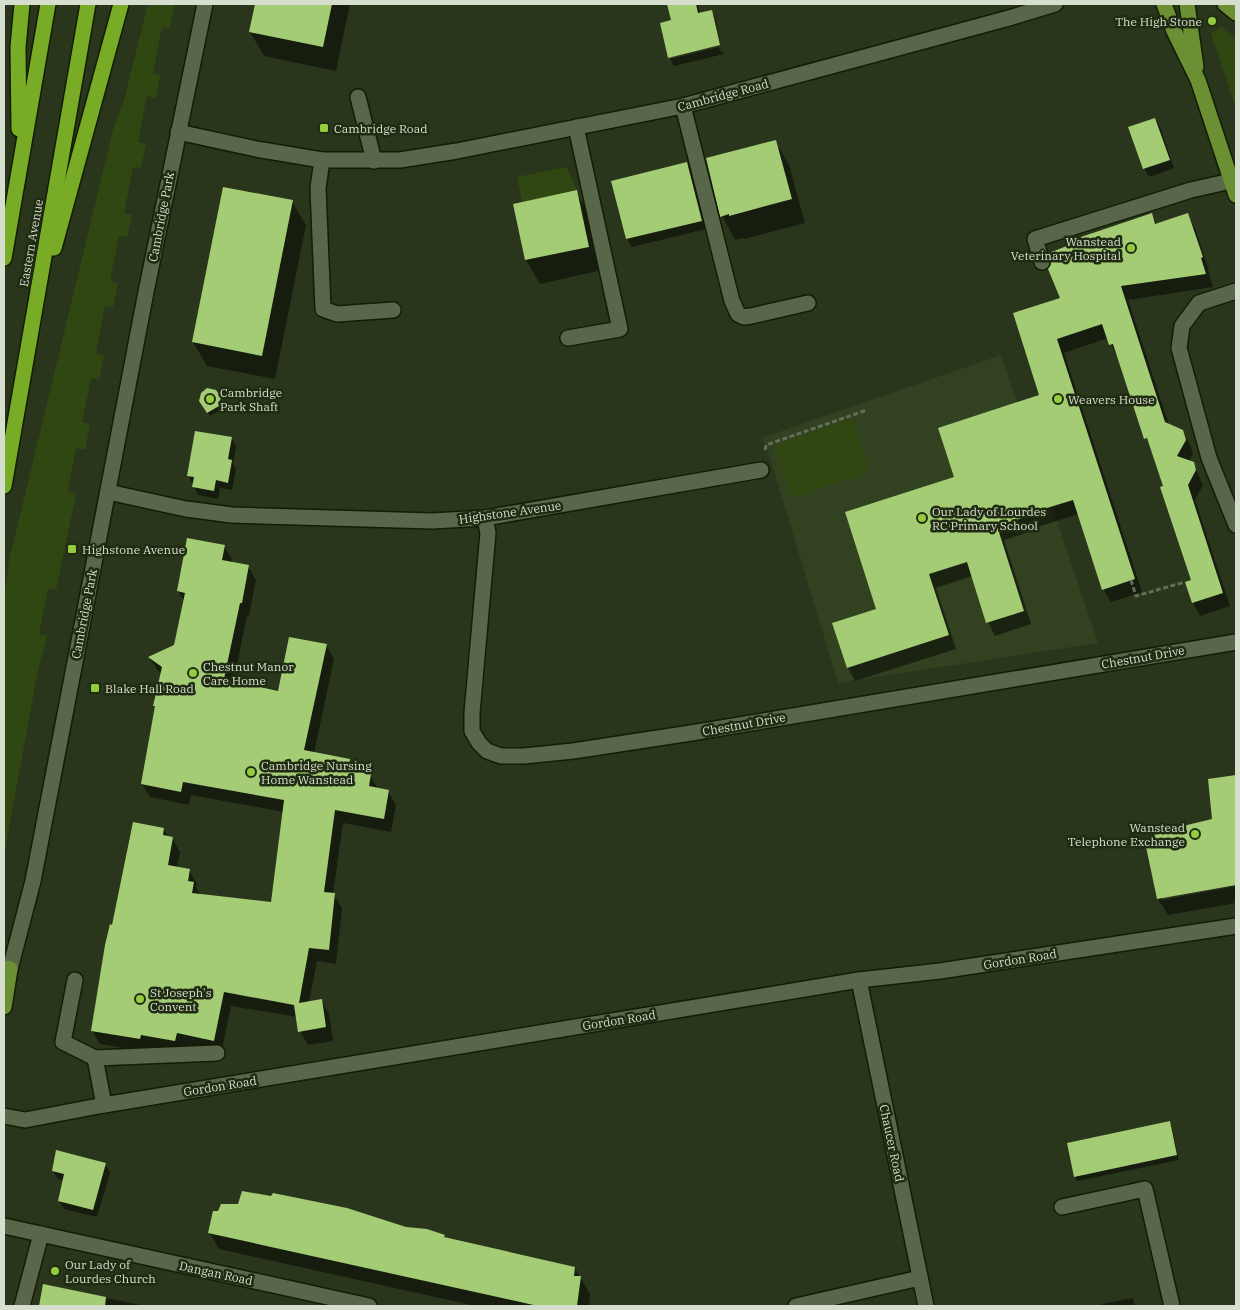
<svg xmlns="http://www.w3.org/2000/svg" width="1240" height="1310" font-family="'IBM Plex Serif',serif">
	<rect width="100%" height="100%" fill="#2a361c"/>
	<path fill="#324120" d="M1001 355 1098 643 838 683 766 445 761 438Z"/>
	<g fill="#314712">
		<path d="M148 4H174L170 28 162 27 153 73 160 75 156 98 147 96 138 142 146 144 141 168 133 167 124 213 132 215 127 237 119 236 110 281 118 283 113 307 105 306 96 353 104 355 99 379 91 378 82 422 90 424 85 450 76 448 68 491 76 494 56 590 48 589 39 634 47 636 38 670 4 855V600L9 561 114 126 124 101Z"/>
		<path d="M1222 27 1236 40V108L1211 33Z"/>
		<path d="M566 167 577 190 522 202 517 177Z"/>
		<path d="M851 418 870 472 792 498 773 446Z"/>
	</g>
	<g fill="#0007">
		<path d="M256 4H350L336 71 264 56 250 32Z"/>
		<path d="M669 4H698L700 14 711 11 716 19 721 44 715 18H712L670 56V58H669L673 21Z"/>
		<path d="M721 46 724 54 674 66 670 59 719 47 720 52 723 51Z"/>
		<path d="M1155 119 1160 127 1174 168 1149 177 1144 168Z"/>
		<path d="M775 141 789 165 805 223 744 239 743 238 735 240 722 216Z"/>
		<path d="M687 163 691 171 706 229 632 247 627 239Z"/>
		<path d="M576 192 590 216 602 270 540 284 526 260 514 205Z"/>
		<path d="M292 202 306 225 275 379 207 366 193 342Z"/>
		<path d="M1151 215 1157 225 1187 215 1195 228 1209 271H1208L1213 287 1128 300 1169 425 1182 431 1190 445 1193 454 1189 461 1193 463 1203 485 1195 500 1230 606 1200 616 1193 603 1186 582 1192 580 1164 487 1153 451 1146 438 1118 358 1108 338 1064 353 1142 592 1111 602 1103 589 1079 514 1031 529 1032 531 1004 540 1031 624 995 636 988 622 972 576 936 588 956 649 855 681 848 668 834 624 878 610 956 478 1041 396 1061 299Z"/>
		<path d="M215 391 223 402 221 410 210 416 200 401Z"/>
		<path d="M232 438 236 447 233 464 236 469 232 490 220 488 218 499 198 495 188 475Z"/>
		<path d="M224 546 232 560V563L248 566 256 580 249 616H247L233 683 279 692 326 645 334 659 314 753 349 760 357 773 370 775 378 789 388 791 396 805 391 832 343 823 333 894 342 908 336 964 317 961 309 1002 321 1000 329 1014 333 1041 308 1045 300 1031 297 1017 231 1006 221 1054 184 1047 183 1054 148 1052 100 1044 92 1030 113 926 164 829 168 837 172 838 180 852 177 868 189 870 197 884 196 888 201 895 272 903 284 812 191 795 189 805 150 797 142 784 156 708 154 705 161 674 158 671 150 658 175 646 185 602 178 591Z"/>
		<path d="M1236 776V883L1162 897V900L1236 886V903L1168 915 1158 899 1147 842 1213 819 1209 780Z"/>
		<path d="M1170 1123 1172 1127 1179 1160 1077 1181 1075 1177 1068 1144Z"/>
		<path d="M105 1164 110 1173 97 1217 64 1209 59 1201 64 1180 58 1179 53 1171Z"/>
		<path d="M209 1232 444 1236 446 1238 575 1268 590 1294 589 1306H476L219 1249Z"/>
		<path d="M44 1285 145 1306H40Z"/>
		<path d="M1133 1298 1135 1306H1102V1304Z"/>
	</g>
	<g fill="#a4cc75">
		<path d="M255 4H332L323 47 249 32Z"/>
		<path d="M667 4H696L698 13 712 10 720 45 668 58 660 23 671 20Z"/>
		<path d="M1155 118 1170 160 1143 169 1128 127Z"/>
		<path d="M776 140 792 199 729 216V214L720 217 706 158Z"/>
		<path d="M687 162 702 221 626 239 611 181Z"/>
		<path d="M223 187 293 200 262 356 192 342Z"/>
		<path d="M577 190 589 247 525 260 513 204Z"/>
		<path d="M1152 213 1155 224 1188 213 1203 257 1201 258 1206 274 1121 286 1165 422 1183 430 1186 440 1177 456 1194 462 1196 470 1188 485 1223 593 1192 603 1185 582 1191 580 1160 487 1163 486 1147 438 1144 439 1113 344 1109 345 1102 324 1057 339 1135 579 1102 590 1073 500 1024 515 1025 517 997 526 1024 611 986 623 967 562 929 574 949 635 847 668 832 623 876 609 845 512 954 477 938 428 1039 395 1013 313 1060 298 1048 269 1051 264 1049 253 1082 240 1081 237Z"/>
		<path d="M207 388 216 390 221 397 219 406 207 413 199 401 201 393Z"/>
		<path d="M195 431 232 437 228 459 232 460 228 483 216 480 214 491 192 487 194 477 187 476Z"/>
		<path d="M187 538 225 545 222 560 249 565 242 603H240L224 679 278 691 289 637 327 644 304 750 350 759 348 770 371 774 369 786 389 790 384 819 335 810 324 892 335 893 329 950 309 948 299 1003 322 999 326 1027 298 1032 294 1005 224 992 214 1041 177 1033 175 1041 141 1035 140 1039 91 1031 105 945 110 924 112 925 133 822 164 828 163 835 173 837 168 865 190 869 188 881 194 882 192 893 271 902 284 800 183 782 181 792 141 784 155 706H153L162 667 148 657 174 645 185 593 177 591Z"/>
		<path d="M1236 775V885L1157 899 1145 842 1155 838 1154 833 1212 819 1208 779Z"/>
		<path d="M1170 1121 1177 1155 1074 1177 1067 1143Z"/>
		<path d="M56 1150 106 1163 93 1210 58 1201 64 1174 52 1171Z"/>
		<path d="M242 1191 271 1196 273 1193 347 1208 406 1227 427 1229 445 1235 444 1237 575 1267 574 1276H581L577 1306H538L208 1233 213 1211H218L221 1204H238Z"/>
		<path d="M43 1284 106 1297 105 1306H39Z"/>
	</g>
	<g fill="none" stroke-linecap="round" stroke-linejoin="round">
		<g stroke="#121d04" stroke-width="18">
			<g id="lane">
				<path d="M358 97 374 161"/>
				<path d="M683 106 732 301 738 314 744 317 751 316 808 303"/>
				<path d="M322 160 318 188 323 309 337 314 393 310"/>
				<path d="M1042 262 1035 239 1191 190 1231 181"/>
				<path d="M1236 291 1199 303 1182 326 1179 348 1209 458 1236 525"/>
				<path d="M568 338 620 329 576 127"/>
				<path d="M75 980 63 1042 95 1058"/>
				<path d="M104 1105 95 1058 217 1053"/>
				<path d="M22 1306 41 1234"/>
			</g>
		</g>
		<g stroke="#121d04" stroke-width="18">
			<g id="street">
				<path d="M178 132 256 149 322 160H400L457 151 683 106 1009 18 1055 4"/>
				<path d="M108 492 186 509 232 515 432 521 485 518 761 470"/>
				<path d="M485 518 488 533 472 713V731L479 743 487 751 501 756H524L573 751 691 733 1236 642"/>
				<path d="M10 969 33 881 146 292 205 4"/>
				<path d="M859 980 926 1306"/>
				<path d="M4 1116 25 1120 104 1105 859 980 940 971 1236 926"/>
				<path d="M1062 1207 1145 1189 1172 1306"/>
				<path d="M4 1226 369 1306"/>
				<path d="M796 1306 920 1278"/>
			</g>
		</g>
		<g stroke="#121d04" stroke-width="18">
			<g id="primary">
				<path d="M1164 4 1174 31 1198 80 1236 195"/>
				<path d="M1187 4 1196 67"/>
				<path d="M1225 4 1236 13"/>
				<path d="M4 968 10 969 4 1007"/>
			</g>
		</g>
		<g stroke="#121d04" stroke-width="18">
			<g id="highway">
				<path d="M19 129 18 47 22 4"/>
				<path d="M54 248 121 4"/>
				<path d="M4 258 48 4"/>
				<path d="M4 486 88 4"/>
			</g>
		</g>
		<g stroke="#636e57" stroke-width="3" stroke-dasharray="5 2.5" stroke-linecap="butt">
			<path d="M765 450 766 445 867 410"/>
			<path d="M1131 580 1136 596 1185 582"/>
		</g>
		<use href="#lane" stroke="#58664a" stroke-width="15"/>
		<use href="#street" stroke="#58664a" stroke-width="15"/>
		<use href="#primary" stroke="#6b9034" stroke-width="15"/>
		<use href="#highway" stroke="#78ac26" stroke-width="15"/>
	</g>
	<g fill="#93cd3d" stroke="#202c12" stroke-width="2">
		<circle cx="1212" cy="21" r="5"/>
		<rect x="319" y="123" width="10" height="10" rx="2.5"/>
		<circle cx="1131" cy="248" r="5"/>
		<circle cx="210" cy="399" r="5"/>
		<circle cx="1058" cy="399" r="5"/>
		<circle cx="922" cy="518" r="5"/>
		<rect x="67" y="544" width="10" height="10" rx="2.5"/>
		<circle cx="193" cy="673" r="5"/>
		<rect x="90" y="683" width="10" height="10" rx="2.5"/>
		<circle cx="251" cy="772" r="5"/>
		<circle cx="1195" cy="834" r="5"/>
		<circle cx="140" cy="999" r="5"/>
		<circle cx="55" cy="1271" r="5"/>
	</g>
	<g text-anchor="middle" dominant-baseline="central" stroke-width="5" stroke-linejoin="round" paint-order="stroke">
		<g font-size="12" fill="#d6dece" stroke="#202c12" text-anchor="start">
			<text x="1202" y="21" text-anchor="end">The High Stone</text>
			<text x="334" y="128">Cambridge Road</text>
			<text x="1121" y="241" text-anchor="end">Wanstead<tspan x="1121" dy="14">Veterinary Hospital</tspan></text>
			<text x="220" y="392">Cambridge<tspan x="220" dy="14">Park Shaft</tspan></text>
			<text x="1068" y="399">Weavers House</text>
			<text x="932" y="511">Our Lady of Lourdes<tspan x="932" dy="14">RC Primary School</tspan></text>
			<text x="82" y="549">Highstone Avenue</text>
			<text x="203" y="666">Chestnut Manor<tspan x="203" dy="14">Care Home</tspan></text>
			<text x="105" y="688">Blake Hall Road</text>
			<text x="261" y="765">Cambridge Nursing<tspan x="261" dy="14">Home Wanstead</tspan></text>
			<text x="1185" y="827" text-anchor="end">Wanstead<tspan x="1185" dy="14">Telephone Exchange</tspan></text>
			<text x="150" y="992">St Joseph's<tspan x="150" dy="14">Convent</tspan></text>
			<text x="65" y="1264">Our Lady of<tspan x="65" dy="14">Lourdes Church</tspan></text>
		</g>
		<g font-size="12" fill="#d6dece" stroke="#202c12">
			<text transform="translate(723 95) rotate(-15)">Cambridge Road</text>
			<text transform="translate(161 217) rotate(-79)">Cambridge Park</text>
			<text transform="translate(31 243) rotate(-80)">Eastern Avenue</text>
			<text transform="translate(510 512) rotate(-8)">Highstone Avenue</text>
			<text transform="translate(84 614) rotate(-79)">Cambridge Park</text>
			<text transform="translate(1143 657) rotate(-10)">Chestnut Drive</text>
			<text transform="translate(744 724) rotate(-10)">Chestnut Drive</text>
			<text transform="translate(1020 959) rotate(-9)">Gordon Road</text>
			<text transform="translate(619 1020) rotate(-9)">Gordon Road</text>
			<text transform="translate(220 1086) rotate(-9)">Gordon Road</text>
			<text transform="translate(892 1143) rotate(78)">Chaucer Road</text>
			<text transform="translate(216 1273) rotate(12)">Dangan Road</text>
		</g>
	</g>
	<rect width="1240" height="1310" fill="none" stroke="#d6dece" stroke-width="10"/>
</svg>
